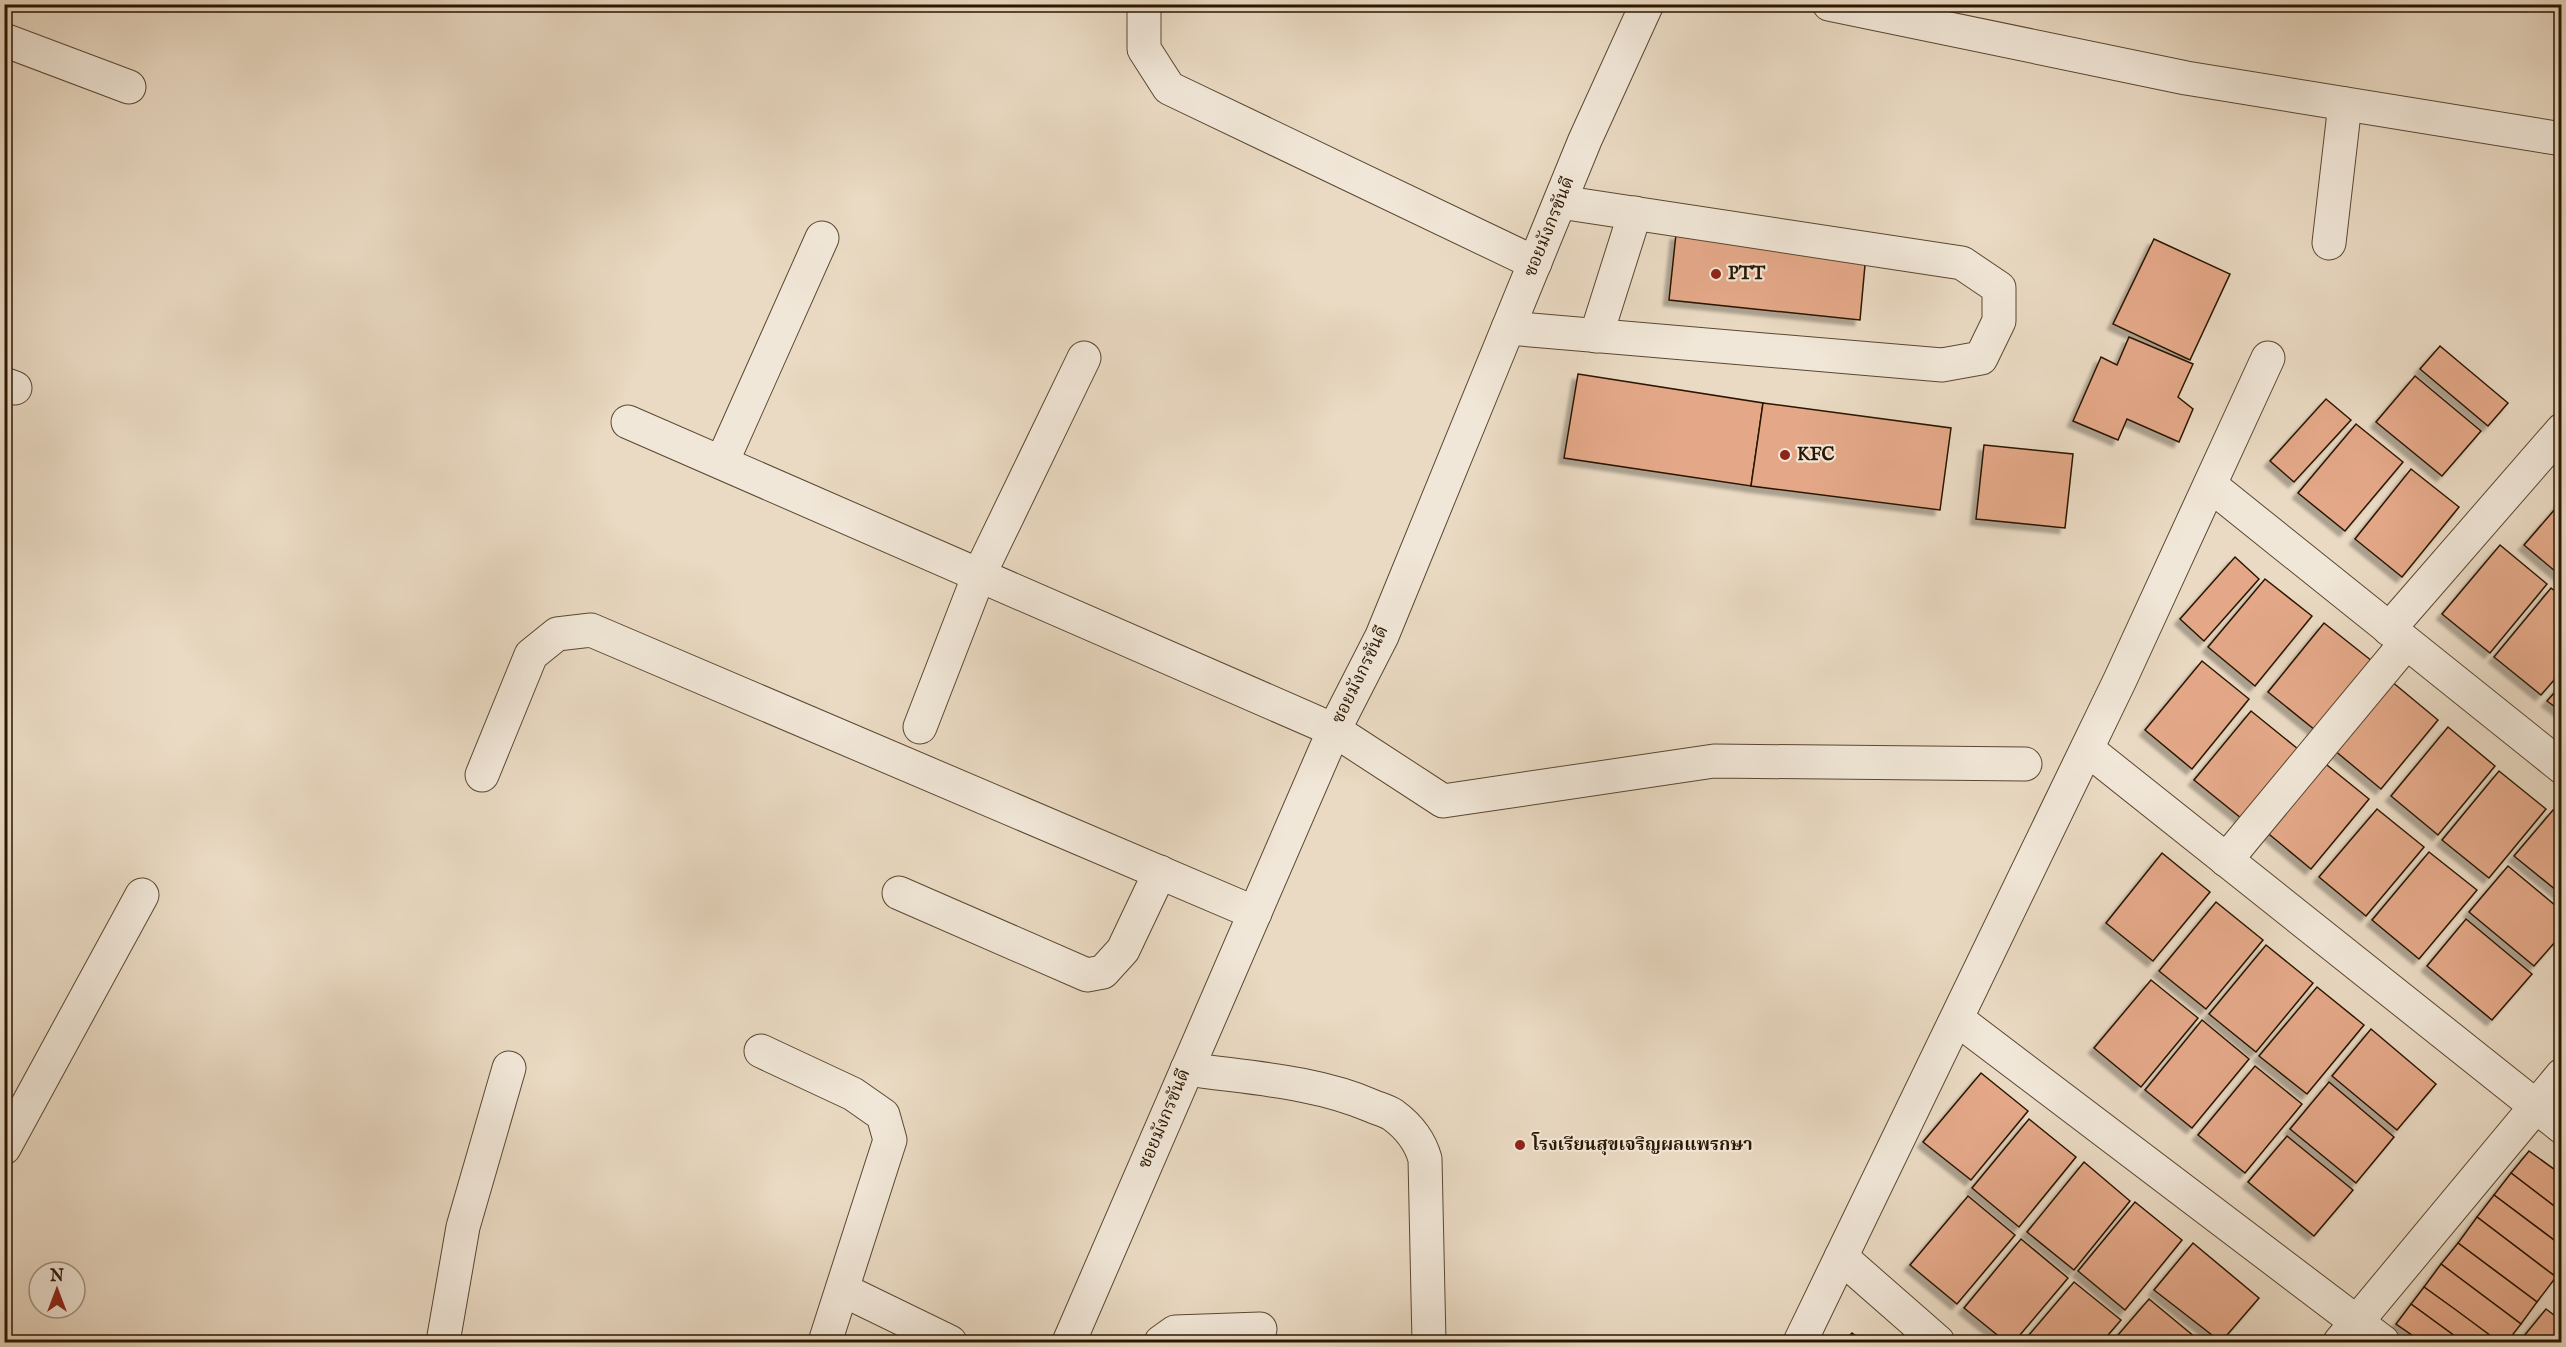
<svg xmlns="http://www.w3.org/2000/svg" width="2566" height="1347" font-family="'IM FELL English','Noto Serif Thai',serif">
	<defs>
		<filter id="shadow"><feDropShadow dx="-5.5" dy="5.5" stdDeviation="1.5" flood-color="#0004"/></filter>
	</defs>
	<rect width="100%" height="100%" fill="#eadac3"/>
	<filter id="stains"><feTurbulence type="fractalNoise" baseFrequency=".00333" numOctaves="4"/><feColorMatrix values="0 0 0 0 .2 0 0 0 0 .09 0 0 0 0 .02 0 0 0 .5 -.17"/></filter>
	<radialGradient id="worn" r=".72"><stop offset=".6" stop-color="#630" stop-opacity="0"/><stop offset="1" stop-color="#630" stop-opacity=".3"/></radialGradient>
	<g fill="#e4a888" stroke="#2a1600" stroke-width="1.5" filter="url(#shadow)">
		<path d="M1676 234 1866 254 1860 320 1669 300Z"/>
		<path d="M2154 239 2230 274 2190 360 2113 324Z"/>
		<path d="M2129 337 2193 364 2178 397 2193 409 2179 442 2127 419 2118 440 2073 421 2101 357 2117 365Z"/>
		<path d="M2440 346 2508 403 2488 426 2420 369Z"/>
		<path d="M1578 374 1763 403 1751 486 1564 458Z"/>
		<path d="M2415 376 2481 431 2442 476 2376 422Z"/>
		<path d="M2326 399 2351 420 2294 482 2270 461Z"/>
		<path d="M1763 403 1951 428 1940 510 1751 486Z"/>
		<path d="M2356 424 2403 462 2345 531 2298 493Z"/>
		<path d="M1984 445 2073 454 2065 528 1976 519Z"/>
		<path d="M2411 469 2459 507 2402 577 2355 539Z"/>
		<path d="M2562 501V577L2524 545Z"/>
		<path d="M2500 545 2547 584 2490 653 2442 614Z"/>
		<path d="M2235 557 2259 579 2204 641 2180 619Z"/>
		<path d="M2265 579 2312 616 2255 686 2208 647Z"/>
		<path d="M2551 588 2562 597V671L2541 695 2494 657Z"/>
		<path d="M2324 623 2372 661 2315 730 2268 692Z"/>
		<path d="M2202 661 2249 699 2192 769 2145 730Z"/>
		<path d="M2391 681 2438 720 2381 789 2334 750Z"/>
		<path d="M2562 684V712L2547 701Z"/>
		<path d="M2251 711 2298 749 2241 818 2194 780Z"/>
		<path d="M2448 727 2495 766 2438 835 2391 796Z"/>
		<path d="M2322 761 2369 799 2311 869 2264 830Z"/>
		<path d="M2499 771 2546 809 2489 878 2442 840Z"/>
		<path d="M2377 809 2424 847 2366 916 2319 877Z"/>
		<path d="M2553 810 2562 817V895L2514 856Z"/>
		<path d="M2429 852 2477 890 2419 959 2372 920Z"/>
		<path d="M2162 853 2210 892 2153 961 2106 923Z"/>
		<path d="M2508 866 2562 911V934L2534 966 2469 912Z"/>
		<path d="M2216 902 2263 940 2206 1009 2159 971Z"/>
		<path d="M2466 919 2532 974 2492 1020 2427 966Z"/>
		<path d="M2266 945 2313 983 2256 1052 2209 1014Z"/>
		<path d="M2151 980 2198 1018 2141 1087 2094 1048Z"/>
		<path d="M2317 987 2364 1025 2307 1094 2259 1056Z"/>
		<path d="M2202 1020 2249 1059 2192 1128 2145 1090Z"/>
		<path d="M2371 1029 2436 1084 2397 1130 2332 1076Z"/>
		<path d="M2255 1066 2302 1104 2245 1173 2198 1135Z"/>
		<path d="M1981 1073 2028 1111 1971 1180 1923 1142Z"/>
		<path d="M2329 1082 2394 1137 2356 1183 2290 1129Z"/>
		<path d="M2029 1119 2076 1157 2019 1227 1972 1188Z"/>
		<path d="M2287 1136 2353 1190 2314 1236 2248 1182Z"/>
		<path d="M2529 1151 2562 1175V1212L2511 1173Z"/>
		<path d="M2084 1162 2130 1201 2074 1270 2027 1232Z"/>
		<path d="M2511 1173 2562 1212V1246L2494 1195Z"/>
		<path d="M2494 1195 2562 1246V1270L2556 1277 2477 1217Z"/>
		<path d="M1968 1196 2015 1235 1957 1304 1910 1265Z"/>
		<path d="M2135 1202 2182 1240 2125 1310 2078 1271Z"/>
		<path d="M2477 1217 2556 1277 2537 1302 2458 1243Z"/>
		<path d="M2021 1239 2068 1278 2014 1342H2006L1964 1308Z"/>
		<path d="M2193 1243 2259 1298 2221 1342 2154 1290Z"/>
		<path d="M2458 1243 2537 1302 2521 1324 2441 1264Z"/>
		<path d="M2441 1264 2521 1324 2507 1342H2499L2424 1287Z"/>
		<path d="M2074 1282 2121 1320 2102 1342H2023Z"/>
		<path d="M2424 1287 2456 1310 2499 1342H2463L2411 1304Z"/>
		<path d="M2149 1299 2201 1342H2112Z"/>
		<path d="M2411 1304 2463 1342H2422L2396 1324Z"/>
		<path d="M2546 1309 2562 1321V1330L2552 1342H2519Z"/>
		<path d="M2562 1330V1342H2552Z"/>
		<path d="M1852 1333 1864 1342H1844Z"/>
	</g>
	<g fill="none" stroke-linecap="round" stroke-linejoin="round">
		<g stroke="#5a4731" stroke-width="35">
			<g id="minor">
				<path d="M1144 4V49L1169 88 1535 263"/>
				<path d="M1829 4 2186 78 2562 139"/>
				<path d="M4 40 129 87"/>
				<path d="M2329 243 2345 104"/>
				<path d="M1508 328 1942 365 1981 358 1999 321V288L1962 263 1560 202"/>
				<path d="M1596 336 1635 213"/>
				<path d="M4 384 15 388"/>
				<path d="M628 422 1334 730 1443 801 1714 761 2025 764"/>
				<path d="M722 462 822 238"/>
				<path d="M2210 485 2562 767"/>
				<path d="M2389 629 2562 430"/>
				<path d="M920 727 979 575 1084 358"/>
				<path d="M2087 749 2562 1127"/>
				<path d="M482 775 531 655 557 634 591 630 1255 913"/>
				<path d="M2226 860 2406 643"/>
				<path d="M899 893 1087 975 1103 972 1123 950 1160 872"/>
				<path d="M1957 1019 2383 1342"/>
				<path d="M761 1051 853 1094 883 1115 890 1140 825 1342"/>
				<path d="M1187 1069C1248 1078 1315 1081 1372 1106 1379 1109 1387 1111 1393 1115 1408 1126 1420 1141 1425 1159L1429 1342"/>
				<path d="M4 1148 142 895"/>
				<path d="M1841 1257 1938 1342"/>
				<path d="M843 1290 950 1342"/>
				<path d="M443 1342 463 1227 509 1068"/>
				<path d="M1069 1342 1334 730 1382 636 1585 140 1647 4"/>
				<path d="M1161 1342 1175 1332 1260 1329"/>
				<path d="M1800 1342 2120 680 2268 358"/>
				<path d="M2340 1342 2562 1075"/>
			</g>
		</g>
		<use href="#minor" stroke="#f1e7d8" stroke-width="33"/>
	</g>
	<g fill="#8f2418" stroke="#f1e7d8" stroke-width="2">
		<circle cx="1716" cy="274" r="6"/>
		<circle cx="1785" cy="455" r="6"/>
		<circle cx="1520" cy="1145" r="6"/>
	</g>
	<g text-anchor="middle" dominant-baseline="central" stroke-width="4.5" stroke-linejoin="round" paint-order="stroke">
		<g font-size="18" fill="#2a1600" stroke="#f1e7d8">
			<text transform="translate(1550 227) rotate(-68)">ซอยมังกรขันดี</text>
			<text transform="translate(1361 675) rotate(-64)">ซอยมังกรขันดี</text>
			<text transform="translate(1165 1119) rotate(-67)">ซอยมังกรขันดี</text>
		</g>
		<g font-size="18" font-weight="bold" fill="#2a1600" stroke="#f1e7d8" text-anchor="start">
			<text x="1728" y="274">PTT</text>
			<text x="1797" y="455">KFC</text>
			<text x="1532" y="1145">โรงเรียนสุขเจริญผลแพรกษา</text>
		</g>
	</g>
	<rect width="2566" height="1347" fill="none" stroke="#eadac3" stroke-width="24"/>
	<rect x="6" y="6" width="2554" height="1335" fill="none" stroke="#2a1600" stroke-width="3"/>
	<rect x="12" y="12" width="2542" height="1323" fill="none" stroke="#2a1600" stroke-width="1.5"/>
	<g transform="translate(57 1290)"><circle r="28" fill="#f1e7d8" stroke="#a19382" stroke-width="1.5"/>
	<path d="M0-4.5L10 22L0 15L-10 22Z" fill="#8f2418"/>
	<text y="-9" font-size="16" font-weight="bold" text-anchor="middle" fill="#2a1600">N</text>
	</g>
	<rect width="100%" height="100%" filter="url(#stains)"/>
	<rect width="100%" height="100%" fill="url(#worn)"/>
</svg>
